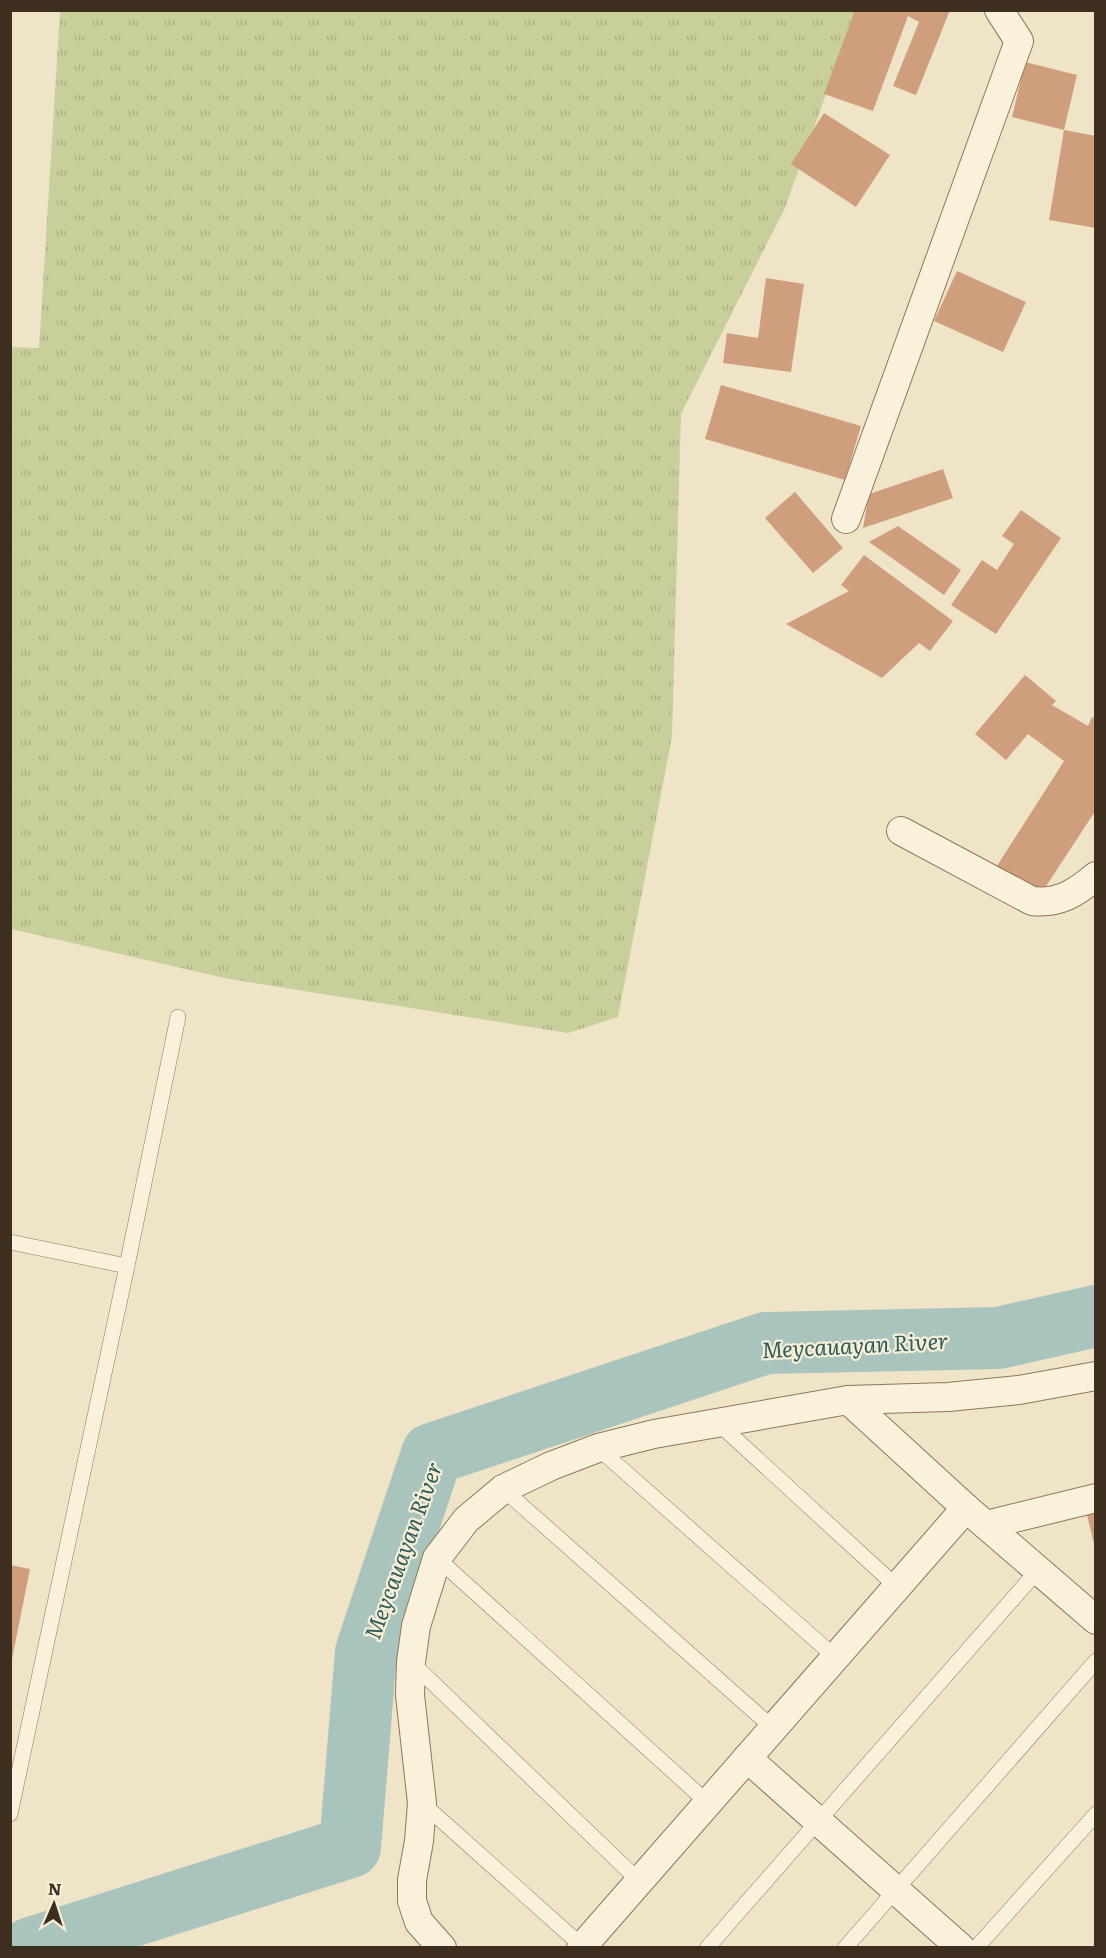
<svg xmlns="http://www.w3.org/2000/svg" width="1106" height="1958" font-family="Literata,serif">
	<defs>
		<pattern id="grass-tufts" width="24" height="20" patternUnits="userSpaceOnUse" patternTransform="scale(1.5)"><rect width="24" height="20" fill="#c9cf9b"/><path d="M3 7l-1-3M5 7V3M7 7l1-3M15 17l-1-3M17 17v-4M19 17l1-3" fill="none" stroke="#aeb285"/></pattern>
	</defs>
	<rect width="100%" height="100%" fill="#f0e4c8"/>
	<path fill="url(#grass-tufts)" d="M60 11H856L785 208 681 414 672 737 618 1017 568 1033 229 979 11 929V347L39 348Z"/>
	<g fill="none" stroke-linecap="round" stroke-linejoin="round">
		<path stroke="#a9c4bc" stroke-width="62" d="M31 1948 350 1847 366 1652 432 1454 766 1343 998 1338 1096 1316"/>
	</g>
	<g fill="#cf9f7d">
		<path d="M855 10H950L916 95 893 86 919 22 908 16 873 111 824 94Z"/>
		<path d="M1025 62 1077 75 1064 130 1012 117Z"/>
		<path d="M824 113 890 155 856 207 791 164Z"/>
		<path d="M1064 130 1096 136V228L1049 220Z"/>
		<path d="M957 271 1026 302 1003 352 934 321Z"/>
		<path d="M766 278 804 284 791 372 723 363 727 333 758 338Z"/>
		<path d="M721 385 861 426 845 480 705 439Z"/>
		<path d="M943 469 953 498 863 528 869 494Z"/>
		<path d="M795 492 843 548 813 573 765 518Z"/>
		<path d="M1021 510 1061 538 996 634 951 605 982 560 997 570 1014 544 1002 536Z"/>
		<path d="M898 526 961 570 944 595 869 542Z"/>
		<path d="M864 555 953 621 930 651 919 643 882 678 786 624 849 591 841 585Z"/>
		<path d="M1025 675 1056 701 1052 705 1088 726 1092 717 1096 719V810L1039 897 995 869 1064 761 1028 734 1006 760 975 734Z"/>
		<path d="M1096 1513V1548H1095L1087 1515Z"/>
		<path d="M10 1565 30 1569 12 1659H10Z"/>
	</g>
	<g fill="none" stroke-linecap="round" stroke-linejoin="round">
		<g stroke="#8d765c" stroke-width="16">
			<g id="service">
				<path d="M10 1242 127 1266"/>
				<path d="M717 1422 897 1587"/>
				<path d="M598 1448 835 1657"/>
				<path d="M503 1489 773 1728"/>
				<path d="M437 1558 708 1803"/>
				<path d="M411 1662 639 1881"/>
				<path d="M422 1803 582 1946"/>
				<path d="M10 1814 127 1266 178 1017"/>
				<path d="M707 1948 1039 1569"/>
				<path d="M845 1948 1096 1661"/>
				<path d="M976 1948 1096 1814"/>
			</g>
		</g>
		<g stroke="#8d765c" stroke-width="30">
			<g id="minor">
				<path d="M846 519 1019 41 999 10"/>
				<path d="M901 831 1032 901C1059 904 1076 893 1096 876"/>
				<path d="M848 1400 966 1508 1096 1620"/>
				<path d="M986 1525 1096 1498"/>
				<path d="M747 1758 961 1948"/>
				<path d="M442 1948 419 1922 412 1901V1880L419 1841 422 1803 410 1695 411 1662 416 1626 437 1558 466 1520 503 1489 551 1466 598 1448 654 1434 848 1400 948 1397 1019 1390 1096 1376"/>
				<path d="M581 1948 966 1508"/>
			</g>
		</g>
		<use href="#service" stroke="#faf1dc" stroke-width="15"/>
		<use href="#minor" stroke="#faf1dc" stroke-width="28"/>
	</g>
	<g text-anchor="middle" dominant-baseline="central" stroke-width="4.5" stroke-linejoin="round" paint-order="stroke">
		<g font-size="22" font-style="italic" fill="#2f5d5a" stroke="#f7eed8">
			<text transform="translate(855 1344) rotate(-3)">Meycauayan River</text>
			<text transform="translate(402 1550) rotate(-70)">Meycauayan River</text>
		</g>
	</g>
	<rect width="1106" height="1958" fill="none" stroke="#3d2e20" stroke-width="24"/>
	<g transform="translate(54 1904) rotate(3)" stroke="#f7eed8" stroke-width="4.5" paint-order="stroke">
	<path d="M0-4.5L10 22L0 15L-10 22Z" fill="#3d2e20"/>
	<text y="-9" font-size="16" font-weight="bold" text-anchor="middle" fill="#3d2e20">N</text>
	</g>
</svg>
